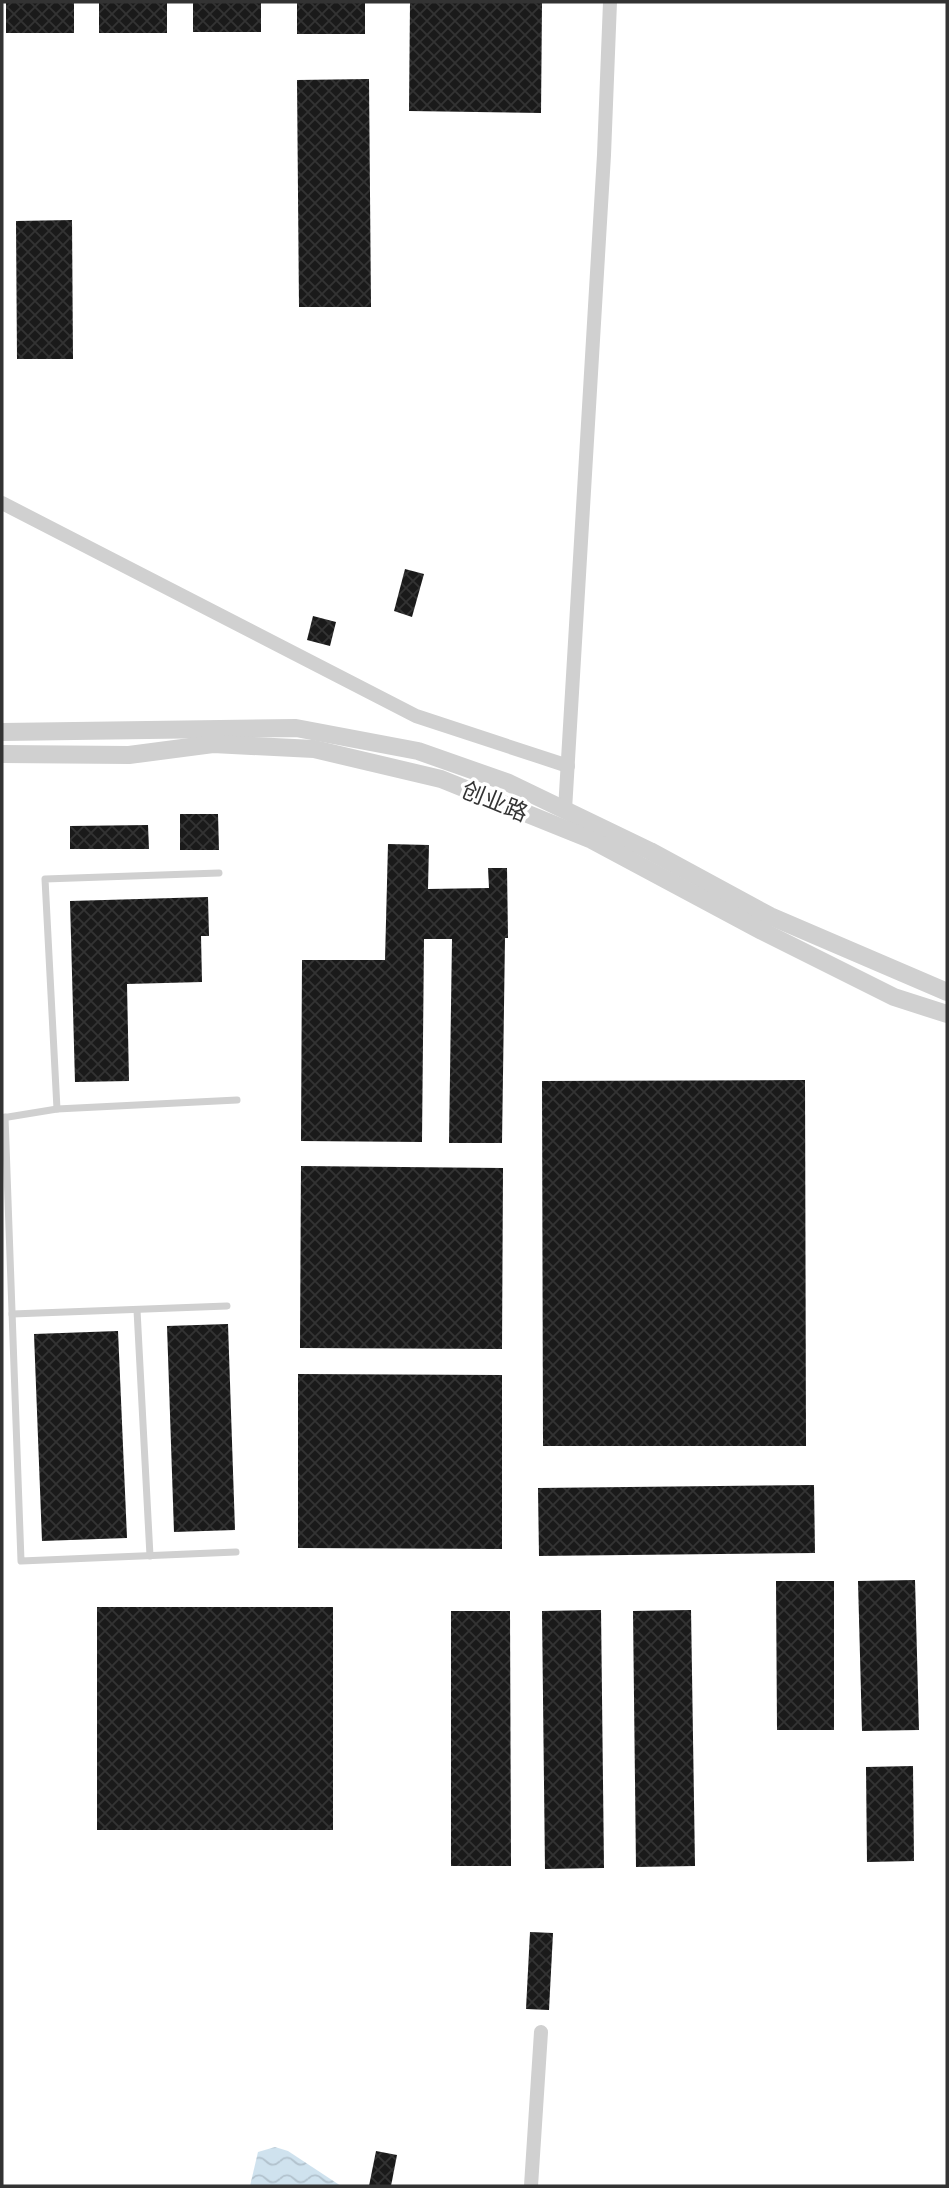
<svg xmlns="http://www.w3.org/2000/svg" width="949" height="2188" font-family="'PT Sans','Noto Sans SC',sans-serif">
	<defs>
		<pattern id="water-waves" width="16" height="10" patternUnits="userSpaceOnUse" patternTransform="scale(1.75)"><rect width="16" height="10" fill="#cfe2ee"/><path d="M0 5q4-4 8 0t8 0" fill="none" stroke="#b2c2cd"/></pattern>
		<pattern id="building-cross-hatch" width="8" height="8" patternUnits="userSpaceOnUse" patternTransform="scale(1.75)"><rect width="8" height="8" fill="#1a1a1a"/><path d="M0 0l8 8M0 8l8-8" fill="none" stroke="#333"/></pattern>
	</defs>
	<rect width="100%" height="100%" fill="#fff"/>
	<path fill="url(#water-waves)" d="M275 2147 288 2151 341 2186H250L258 2152Z"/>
	<g fill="url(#building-cross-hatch)">
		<rect x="6" y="2" width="68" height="31"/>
		<rect x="99" y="2" width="68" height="31"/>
		<rect x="193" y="2" width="68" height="30"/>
		<rect x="297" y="2" width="68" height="32"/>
		<path d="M410 2H542L541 113 409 111Z"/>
		<path d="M369 79 371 307H299L297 80Z"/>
		<path d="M72 220 73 359H17L16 221Z"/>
		<path d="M405 569 424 574 412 617 394 611Z"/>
		<path d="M313 616 336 622 330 646 307 640Z"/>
		<path d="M180 814H218L219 850H180Z"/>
		<path d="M148 825 149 849H70V826Z"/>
		<path d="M388 844 429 845 428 889 489 888 488 868H507L508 938H505L502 1143H449L452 939H424L422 1142 301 1141 302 960H385Z"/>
		<path d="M208 897 209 936H201L202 982 127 984 129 1081 75 1082 70 901Z"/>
		<path d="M805 1080 806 1446H543L542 1081Z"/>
		<path d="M301 1166 503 1168 502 1349 300 1348Z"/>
		<path d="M228 1324 235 1530 174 1532 167 1326Z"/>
		<path d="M118 1331 127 1538 42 1541 34 1334Z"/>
		<path d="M298 1374 502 1375V1549L298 1548Z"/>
		<path d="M814 1485 815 1553 539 1556 538 1488Z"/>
		<path d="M915 1580 919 1730 862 1731 858 1581Z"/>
		<path d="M776 1581H834V1730H777Z"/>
		<rect x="97" y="1607" width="236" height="223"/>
		<path d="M601 1610 604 1868 545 1869 542 1611Z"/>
		<path d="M691 1610 695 1866 636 1867 633 1611Z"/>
		<path d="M451 1611H510L511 1866H451Z"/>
		<path d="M913 1766 914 1861 867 1862 866 1767Z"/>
		<path d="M530 1932 553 1933 549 2010 526 2009Z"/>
		<path d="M376 2151 397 2155 391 2186H369Z"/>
	</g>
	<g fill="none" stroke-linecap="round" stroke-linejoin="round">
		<g stroke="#d0d0d0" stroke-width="7">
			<path d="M57 1109 45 879 219 873"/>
			<path d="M5 1117 21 1561 236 1552"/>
			<path d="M2 1118 57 1109 237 1100"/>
			<path d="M137 1310 150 1556"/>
			<path d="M12 1314 227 1306"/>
		</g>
		<g stroke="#d0d0d0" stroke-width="14">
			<path d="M2 503 416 716 568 766"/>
			<path d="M565 810 604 155 610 2"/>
			<path d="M531 2186 541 2032"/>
		</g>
		<g stroke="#d0d0d0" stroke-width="18">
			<path d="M2 732 296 728 418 751 509 783 650 851 770 916 947 992"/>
			<path d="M2 754 129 755 213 744 314 749 441 779 592 840 762 931 894 997 947 1014"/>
		</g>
	</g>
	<g text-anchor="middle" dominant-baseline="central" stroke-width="7" stroke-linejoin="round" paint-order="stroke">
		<g font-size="23" fill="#333" stroke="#fff">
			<text transform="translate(495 801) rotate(22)">创业路</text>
		</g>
	</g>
	<rect width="949" height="2188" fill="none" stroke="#333333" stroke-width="7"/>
</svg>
